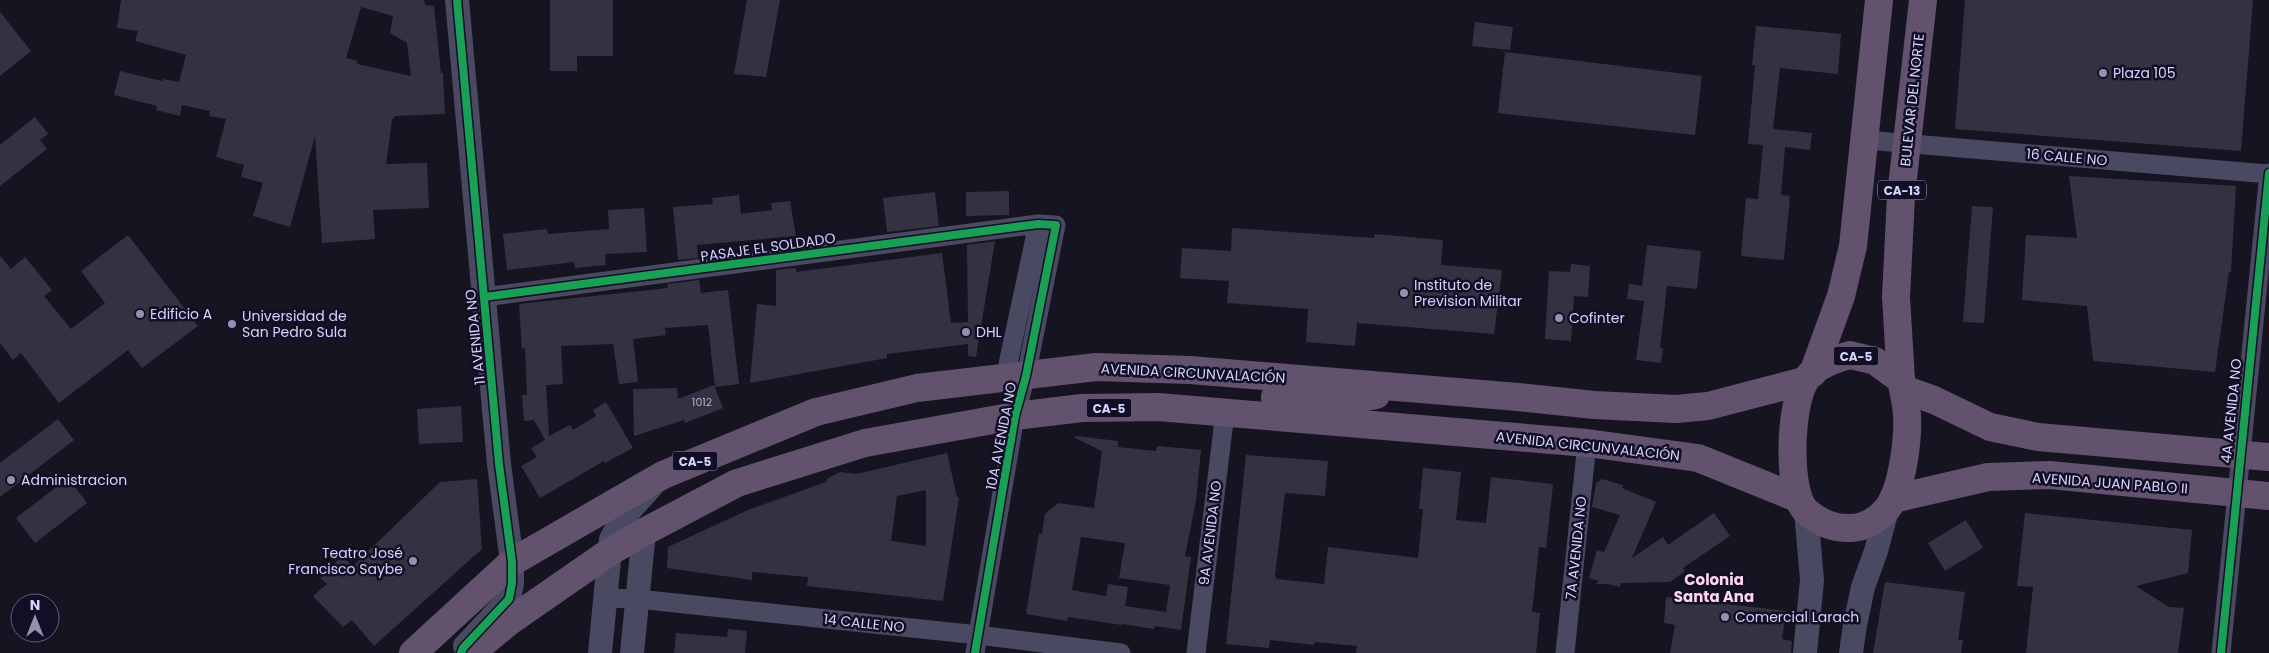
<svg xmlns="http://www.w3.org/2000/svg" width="2269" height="653" font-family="Poppins,sans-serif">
	<rect width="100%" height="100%" fill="#161420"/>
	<g fill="#343242" fill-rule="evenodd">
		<path d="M121 0H424L425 5 434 6 441 73H443L445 114 395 116 392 120 386 164 427 163 429 208 373 210 375 239 322 243 315 136 290 227 253 216 263 183 241 177 244 165 216 157 226 119 209 116 210 111 182 105 180 116 156 110 157 106 114 95 120 71 162 81 163 79 179 82 186 55 135 41 138 31 117 28ZM361 7 393 16 390 33 407 43 411 76 357 64 358 61 346 58Z"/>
		<path d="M550 0H613V56H577V71H550Z"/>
		<path d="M747 0H780L766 77 734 74Z"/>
		<path d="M1965 0H2253L2241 151 1955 129Z"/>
		<path d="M0 12 31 51 0 76Z"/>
		<path d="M1475 22 1513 27 1510 50 1472 46Z"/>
		<path d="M1756 26 1841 34 1838 74 1780 68 1773 129 1812 133 1810 150 1785 147 1781 195 1790 196 1784 260 1741 256 1746 198 1758 199 1763 145 1748 144 1755 65H1752Z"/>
		<path d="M1505 52 1702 76 1695 135 1498 113Z"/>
		<path d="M35 117 48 134 40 140 47 149 0 186V145Z"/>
		<path d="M2069 176 2236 186 2231 272H2229L2215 372 2093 361 2087 306 2022 300 2026 235 2077 238Z"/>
		<path d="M1009 191V215L966 216V192Z"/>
		<path d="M935 192 939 226 887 232 883 198Z"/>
		<path d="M739 195 741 214 772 210 771 203 790 201 796 236 697 245 698 258 678 260 673 207 713 204 712 198Z"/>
		<path d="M1972 206 1993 207 1984 323 1963 322Z"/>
		<path d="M644 208 647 252 605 254 606 265 575 268 574 262 507 270 503 234 547 229 548 234 609 229 608 210Z"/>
		<path d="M1232 228 1374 238 1375 234 1443 240 1441 265 1502 270 1494 334 1357 323 1355 346 1306 342 1308 309 1227 303 1229 281 1180 278 1182 248 1231 251Z"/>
		<path d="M128 235 198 326 142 368 128 350 59 403 21 353 13 360 0 343V256L11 269 25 257 52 290 44 296 71 329 105 303 81 271Z"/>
		<path d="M995 241 976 357 968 356V344L887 354V358L750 383 757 304 776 306V270L796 268V272L942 253 951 323 968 322 967 245Z"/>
		<path d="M1647 245 1701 251 1697 289 1667 286 1660 348H1663L1661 363 1636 360 1644 301 1627 299 1629 284 1642 286Z"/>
		<path d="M1571 264 1590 266 1588 297 1574 296 1571 341 1545 339 1549 271 1570 272Z"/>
		<path d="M699 280 701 293 728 290 739 384 715 387 708 325 665 328 666 335 633 339 638 382 619 384 613 344 561 346 563 384 546 385 549 436 570 425 573 430 596 416 593 410 606 402 633 448 605 463 604 461 540 498 521 466 537 457 531 448 545 440 534 420 524 421 522 395H527L525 348 522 349 519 304 668 288 667 284Z"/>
		<path d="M714 385 723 408 685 423 684 420 634 436 633 389 677 388 678 399Z"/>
		<path d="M461 406 463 442 419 444 417 409Z"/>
		<path d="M58 419 74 440 0 497V463Z"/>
		<path d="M1076 436 1118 441V447L1156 451 1157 446 1201 450 1196 500 1185 556 1191 557 1181 630 1155 626 1154 629 1122 624V625L1068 617 1067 621 1026 614 1039 533 1042 534 1045 514 1058 503 1094 508 1102 451 1075 438ZM1081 537 1125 543 1119 578 1170 585 1166 612 1125 606 1128 587 1108 584 1106 596 1072 590Z"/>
		<path d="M947 453 957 497H959L943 601 807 586 808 577 752 572V580L667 568 668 547 748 510 826 482 828 478 840 472 856 474ZM926 490V546L891 541 897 496Z"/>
		<path d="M1246 455 1328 461 1325 496 1285 493 1275 576 1277 579 1324 584 1328 547 1418 558 1423 509H1419L1423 468 1461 472 1456 520 1486 523 1491 477 1553 484 1546 548 1539 547 1532 612 1540 613 1536 653H1356L1357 646 1315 642 1314 645 1270 640 1269 648 1226 644Z"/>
		<path d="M68 478 87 503 35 543 16 518Z"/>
		<path d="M477 479 482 549 374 646 352 620 343 627 313 596 327 584 320 578 342 556 353 566 440 482Z"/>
		<path d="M1602 479 1623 485 1622 488 1656 502 1632 558 1663 537 1668 545 1714 513 1730 536 1683 568 1685 571 1670 582 1621 583 1620 587 1608 584H1595L1599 581 1589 578 1597 550 1604 552 1620 515 1592 507 1596 483Z"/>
		<path d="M2025 513 2192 530 2188 573 2136 586 2169 607 2184 608 2178 653H2026L2033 587 2017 586Z"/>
		<path d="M1966 520 1983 548 1945 571 1928 543Z"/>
		<path d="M1885 582 1965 592 1958 640H1963L1961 653H1873Z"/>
		<path d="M1666 597 1786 611 1782 639 1792 641 1791 653H1670L1675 625 1664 623Z"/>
		<path d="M728 629 747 631 745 653H674L676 633 727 637Z"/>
	</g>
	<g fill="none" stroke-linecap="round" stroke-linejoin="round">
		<g stroke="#494961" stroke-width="19">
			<path d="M1866 140 2269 174"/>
			<path d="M484 297 1038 224 1056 225 1026 376 1015 416 975 653"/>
			<path d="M1005 378 1038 224"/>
			<path d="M605 598 638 599 978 635 1121 653"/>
			<path d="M1196 653 1225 412"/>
			<path d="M1565 653 1587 443"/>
			<path d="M2221 653 2269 173"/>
		</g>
		<g stroke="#494961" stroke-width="24">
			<path d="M457 0 499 464 512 562V583L509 599 465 646"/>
			<path d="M600 653 611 539 622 519 651 487"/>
			<path d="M632 653 644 532"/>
			<path d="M1805 653 1812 580 1806 511"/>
			<path d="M1851 653 1855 625 1863 587 1876 551 1887 510"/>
		</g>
		<g stroke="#62526e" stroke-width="28">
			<path d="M1850 355 1875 361 1901 380C1903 389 1905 397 1906 406 1910 431 1903 489 1887 509 1878 520 1865 527 1852 528 1835 529 1820 523 1807 512 1786 494 1790 404 1805 381 1813 367 1835 359 1850 355Z"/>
			<path d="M1813 373 1841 296 1853 246 1879 0"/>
			<path d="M1901 380 1896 297 1901 196 1923 0"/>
			<path d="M1903 389 1934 400 1990 427 2038 437 2269 457"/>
			<path d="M1275 397 1338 402 1376 395"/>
			<path d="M1893 499 1988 477 2050 475 2269 496"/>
			<path d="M413 653 512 562 663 475 816 412 917 388 1096 367 1190 370 1518 397 1594 405 1676 409 1708 406 1804 381"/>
			<path d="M471 653 510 621 608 553 644 532 737 483 865 443 1015 416 1082 408 1158 407 1587 443 1698 458 1797 498"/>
		</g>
		<g stroke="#120f25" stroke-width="11">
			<g id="cycleway">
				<path d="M457 0 499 464 512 562V583L509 599 463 648 461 653"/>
				<path d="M484 297 1038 224 1056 225 1026 376 1015 416 975 653"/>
				<path d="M2221 653 2269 173"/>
			</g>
		</g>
		<use href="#cycleway" stroke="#1a9f57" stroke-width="8"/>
	</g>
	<g fill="#9390b1" stroke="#120f25" stroke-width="2">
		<circle cx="2103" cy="73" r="5"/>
		<circle cx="1404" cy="293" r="5"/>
		<circle cx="140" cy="314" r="5"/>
		<circle cx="1559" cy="318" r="5"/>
		<circle cx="232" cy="324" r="5"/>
		<circle cx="966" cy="332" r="5"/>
		<circle cx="11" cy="480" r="5"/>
		<circle cx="413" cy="561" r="5"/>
		<circle cx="1725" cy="617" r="5"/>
	</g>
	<g text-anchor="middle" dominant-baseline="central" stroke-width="5" stroke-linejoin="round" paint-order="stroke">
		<g font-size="11" fill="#aeabd0">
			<text x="702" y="402">1012</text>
		</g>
		<g fill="#120f25" stroke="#9c98be" stroke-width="1">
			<rect x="1878" y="180.5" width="48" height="19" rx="4"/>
			<rect x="1833.5" y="346.5" width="45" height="19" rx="4"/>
			<rect x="1086.5" y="398.5" width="45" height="19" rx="4"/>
			<rect x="672.5" y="451.5" width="45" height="19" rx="4"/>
		</g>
		<g font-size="12" font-weight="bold" fill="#d7d3ff">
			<text x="1902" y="190">CA-13</text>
			<text x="1856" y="356">CA-5</text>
			<text x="1109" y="408">CA-5</text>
			<text x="695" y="461">CA-5</text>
		</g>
		<g font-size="14" fill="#d7d3ff" stroke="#120f25" text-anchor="start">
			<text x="2113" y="73">Plaza 105</text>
			<text x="1414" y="285">Instituto de<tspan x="1414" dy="16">Prevision Militar</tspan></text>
			<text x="150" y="314">Edificio A</text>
			<text x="242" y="316">Universidad de<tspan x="242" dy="16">San Pedro Sula</tspan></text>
			<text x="1569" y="318">Cofinter</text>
			<text x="976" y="332">DHL</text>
			<text x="21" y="480">Administracion</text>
			<text x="403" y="553" text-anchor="end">Teatro José<tspan x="403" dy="16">Francisco Saybe</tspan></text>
			<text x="1735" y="617">Comercial Larach</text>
		</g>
		<g font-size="14" fill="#d7d3ff" stroke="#120f25">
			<text transform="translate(1912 100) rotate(-84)">BULEVAR DEL NORTE</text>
			<text transform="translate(2067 157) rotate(5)">16 CALLE NO</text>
			<text transform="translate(768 247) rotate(-8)">PASAJE EL SOLDADO</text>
			<text transform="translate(475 337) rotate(-96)">11 AVENIDA NO</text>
			<text transform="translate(1193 373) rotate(3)">AVENIDA CIRCUNVALACIÓN</text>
			<text transform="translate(2231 411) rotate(-84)">4A AVENIDA NO</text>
			<text transform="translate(1001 436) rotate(-79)">10A AVENIDA NO</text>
			<text transform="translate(1588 446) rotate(6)">AVENIDA CIRCUNVALACIÓN</text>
			<text transform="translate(2110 483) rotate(4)">AVENIDA JUAN PABLO II</text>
			<text transform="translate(1210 533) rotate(-83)">9A AVENIDA NO</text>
			<text transform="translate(1576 548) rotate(-84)">7A AVENIDA NO</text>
			<text transform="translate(864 623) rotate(6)">14 CALLE NO</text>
		</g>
		<g font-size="15" font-weight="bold" fill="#ffd5f1" stroke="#120f25">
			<text x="1714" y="579">Colonia<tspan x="1714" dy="17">Santa Ana</tspan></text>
		</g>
	</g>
	<g transform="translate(35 618)"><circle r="24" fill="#120f25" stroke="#615d7c"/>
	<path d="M0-4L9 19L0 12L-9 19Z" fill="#9390b1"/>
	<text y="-8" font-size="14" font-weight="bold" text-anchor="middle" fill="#d7d3ff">N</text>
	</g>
</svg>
